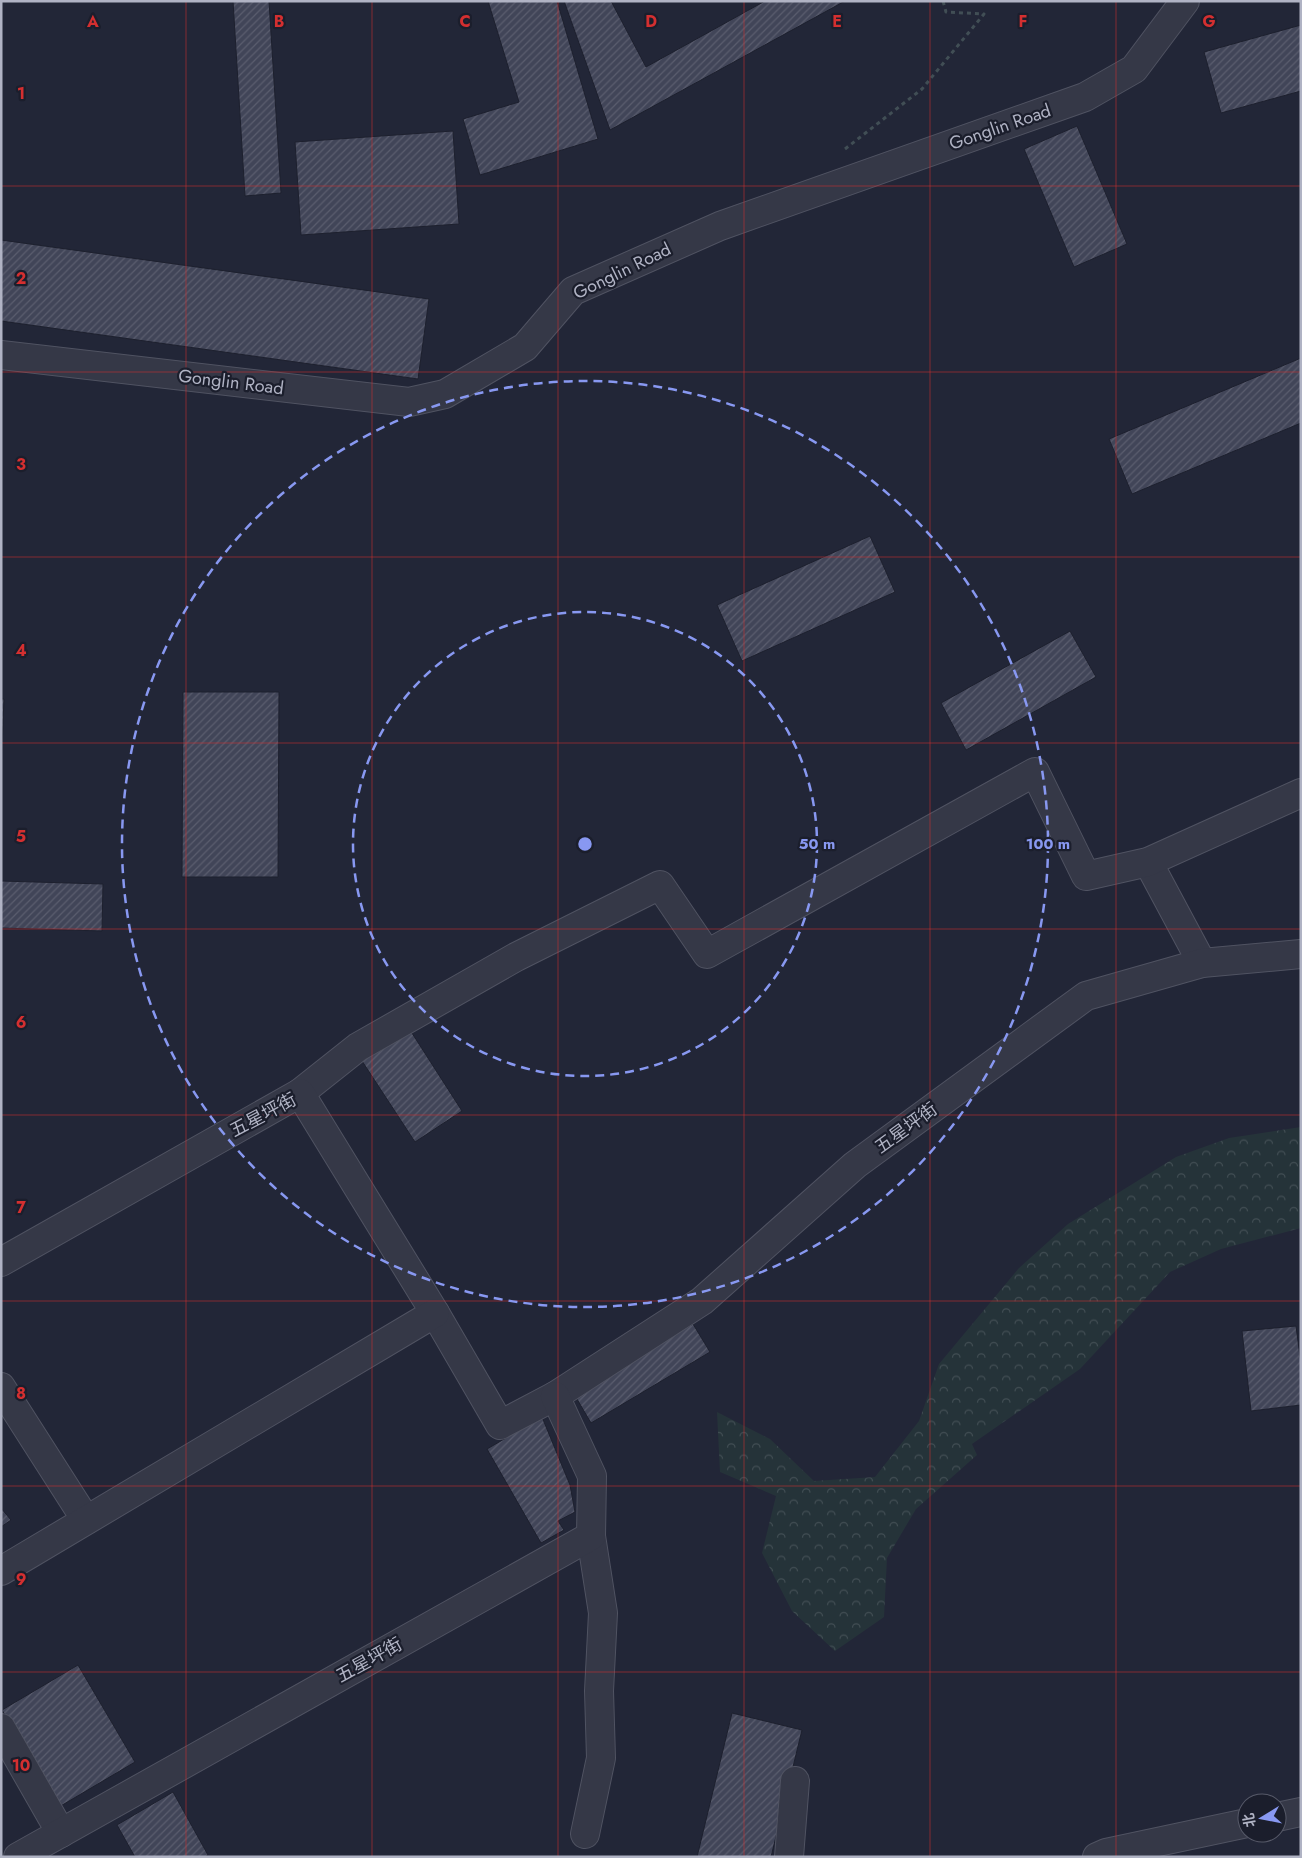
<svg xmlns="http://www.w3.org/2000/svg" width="1302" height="1858" font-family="Jost,'Noto Sans SC',sans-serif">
	<defs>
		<pattern id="forest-crowns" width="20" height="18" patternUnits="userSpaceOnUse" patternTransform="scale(1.25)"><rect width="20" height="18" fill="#253339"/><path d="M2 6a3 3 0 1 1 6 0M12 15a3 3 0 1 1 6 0" fill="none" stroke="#424e54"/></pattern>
		<pattern id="building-hatch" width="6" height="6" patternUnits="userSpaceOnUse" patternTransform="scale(1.25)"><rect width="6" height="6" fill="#414558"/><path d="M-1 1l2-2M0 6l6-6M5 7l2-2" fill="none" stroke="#5a5d6e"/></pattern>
	</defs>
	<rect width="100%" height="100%" fill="#222637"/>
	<path fill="url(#forest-crowns)" d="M1301 1127V1228L1221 1249 1170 1272 1080 1369 972 1444 977 1455 916 1509 887 1558 884 1617 835 1651 792 1611 762 1553 776 1496 720 1472 717 1412 770 1439 814 1481 875 1477 919 1421 939 1364 1019 1268 1068 1224 1176 1157 1229 1138Z"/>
	<g fill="url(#building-hatch)" stroke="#1d202e">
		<path d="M233 1H269L281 193 245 196Z"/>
		<path d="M488 1H557L598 139 480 175 463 119 519 102Z"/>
		<path d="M564 1H611L646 67 765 1H845L610 130Z"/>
		<path d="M1301 25V91L1221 113 1204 52Z"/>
		<path d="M1077 126 1127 244 1074 267 1024 149Z"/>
		<path d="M453 131 459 224 301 235 295 142Z"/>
		<path d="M1 240 429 299 418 379 1 321Z"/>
		<path d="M1301 358V423L1132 494 1109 439Z"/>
		<path d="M870 536 895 592 742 661 717 605Z"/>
		<path d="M1070 631 1096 677 966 750 941 703Z"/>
		<path d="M183 692H279L278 877H182Z"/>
		<path d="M1 699H4L1 771Z"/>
		<path d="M1 881 103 884 102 931 1 928Z"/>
		<path d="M410 1030 462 1111 415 1142 362 1061Z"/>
		<path d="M693 1324 710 1352 591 1423 574 1394Z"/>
		<path d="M1296 1326 1301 1364V1405L1251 1411 1242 1331Z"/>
		<path d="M542 1417 570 1485 575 1512 558 1521 564 1530 541 1543 487 1449Z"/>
		<path d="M1 1508 11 1520 1 1527Z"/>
		<path d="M78 1665 135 1762 59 1807 2 1710Z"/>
		<path d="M732 1713 802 1730 771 1857H697Z"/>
		<path d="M173 1792 208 1855 205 1857H135L117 1825Z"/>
	</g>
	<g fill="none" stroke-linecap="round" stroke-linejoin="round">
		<g stroke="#505362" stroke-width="30">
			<g id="minor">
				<path d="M1 355 409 402 445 394 525 347 573 291 720 226 1085 97 1134 69 1185 1"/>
				<path d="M1148 862 1202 963"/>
				<path d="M300 1093 358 1047 516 957 660 885 707 954 1035 772 1086 876 1148 862 1301 793"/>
				<path d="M1 1262 300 1093 435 1313 500 1425 555 1396 702 1301 855 1165 1086 996 1202 963 1301 954"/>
				<path d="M1 1387 86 1520"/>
				<path d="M1 1571 435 1313"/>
				<path d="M1 1728 61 1833"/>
				<path d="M1277 1817 1301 1812"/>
				<path d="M585 1834 601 1758 599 1691 603 1613 591 1536"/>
				<path d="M18 1857 591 1536 592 1476 555 1396"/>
				<path d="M789 1857 795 1781"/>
				<path d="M1097 1857 1106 1853 1247 1823"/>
			</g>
		</g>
		<path stroke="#414e55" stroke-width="3" stroke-dasharray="4 4" stroke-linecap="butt" d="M845 149 922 89 984 14 946 12 943 1"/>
		<use href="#minor" stroke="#353847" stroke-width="28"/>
	</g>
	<path fill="none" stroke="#d42f30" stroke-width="1" stroke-opacity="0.55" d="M186 1V1857M372 1V1857M558 1V1857M744 1V1857M930 1V1857M1116 1V1857M1 186H1301M1 372H1301M1 557H1301M1 743H1301M1 929H1301M1 1115H1301M1 1301H1301M1 1486H1301M1 1672H1301"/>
	<g fill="none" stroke="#8898f1" stroke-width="2.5" stroke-dasharray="9 6">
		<circle cx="585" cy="844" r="232"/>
		<circle cx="585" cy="844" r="463"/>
	</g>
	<g text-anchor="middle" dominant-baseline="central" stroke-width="4.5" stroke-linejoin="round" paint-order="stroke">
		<g font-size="18" fill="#b0b3c4" stroke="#1b1e2c">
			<text transform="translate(1000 127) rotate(-19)">Gonglin Road</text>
			<text transform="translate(622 271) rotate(-26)">Gonglin Road</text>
			<text transform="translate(231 382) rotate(7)">Gonglin Road</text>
			<text transform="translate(263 1115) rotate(-28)">五星坪街</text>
			<text transform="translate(906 1128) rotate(-36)">五星坪街</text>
			<text transform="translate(369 1660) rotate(-29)">五星坪街</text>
		</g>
	</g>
	<g font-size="16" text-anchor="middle" font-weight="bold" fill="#d42f30" stroke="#1b1e2c" stroke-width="4.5" stroke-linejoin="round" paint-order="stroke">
		<text x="93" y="27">A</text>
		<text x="279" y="27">B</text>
		<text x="465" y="27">C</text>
		<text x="651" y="27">D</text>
		<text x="837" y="27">E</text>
		<text x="1023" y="27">F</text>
		<text x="1209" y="27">G</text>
		<text x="21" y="99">1</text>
		<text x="21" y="284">2</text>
		<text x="21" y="470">3</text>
		<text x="21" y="656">4</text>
		<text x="21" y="842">5</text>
		<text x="21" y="1028">6</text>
		<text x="21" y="1213">7</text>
		<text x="21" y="1399">8</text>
		<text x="21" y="1585">9</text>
		<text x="21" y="1771">10</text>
	</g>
	<circle cx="585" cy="844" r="8" fill="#8898f1" stroke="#1b1e2c" stroke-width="2.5"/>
	<g font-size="15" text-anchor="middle" font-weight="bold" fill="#8898f1" stroke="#1b1e2c" stroke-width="4.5" stroke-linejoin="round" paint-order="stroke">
		<text x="817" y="849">50 m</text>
		<text x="1048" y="849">100 m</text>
	</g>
	<rect width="1302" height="1858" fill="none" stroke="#b0b3c4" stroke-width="5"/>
	<g transform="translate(1262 1818) rotate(260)"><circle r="24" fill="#1b1e2c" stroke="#575a69"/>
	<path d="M0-4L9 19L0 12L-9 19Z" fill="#8898f1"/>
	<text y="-8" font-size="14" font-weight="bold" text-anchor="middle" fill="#b0b3c4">北</text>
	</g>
</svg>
